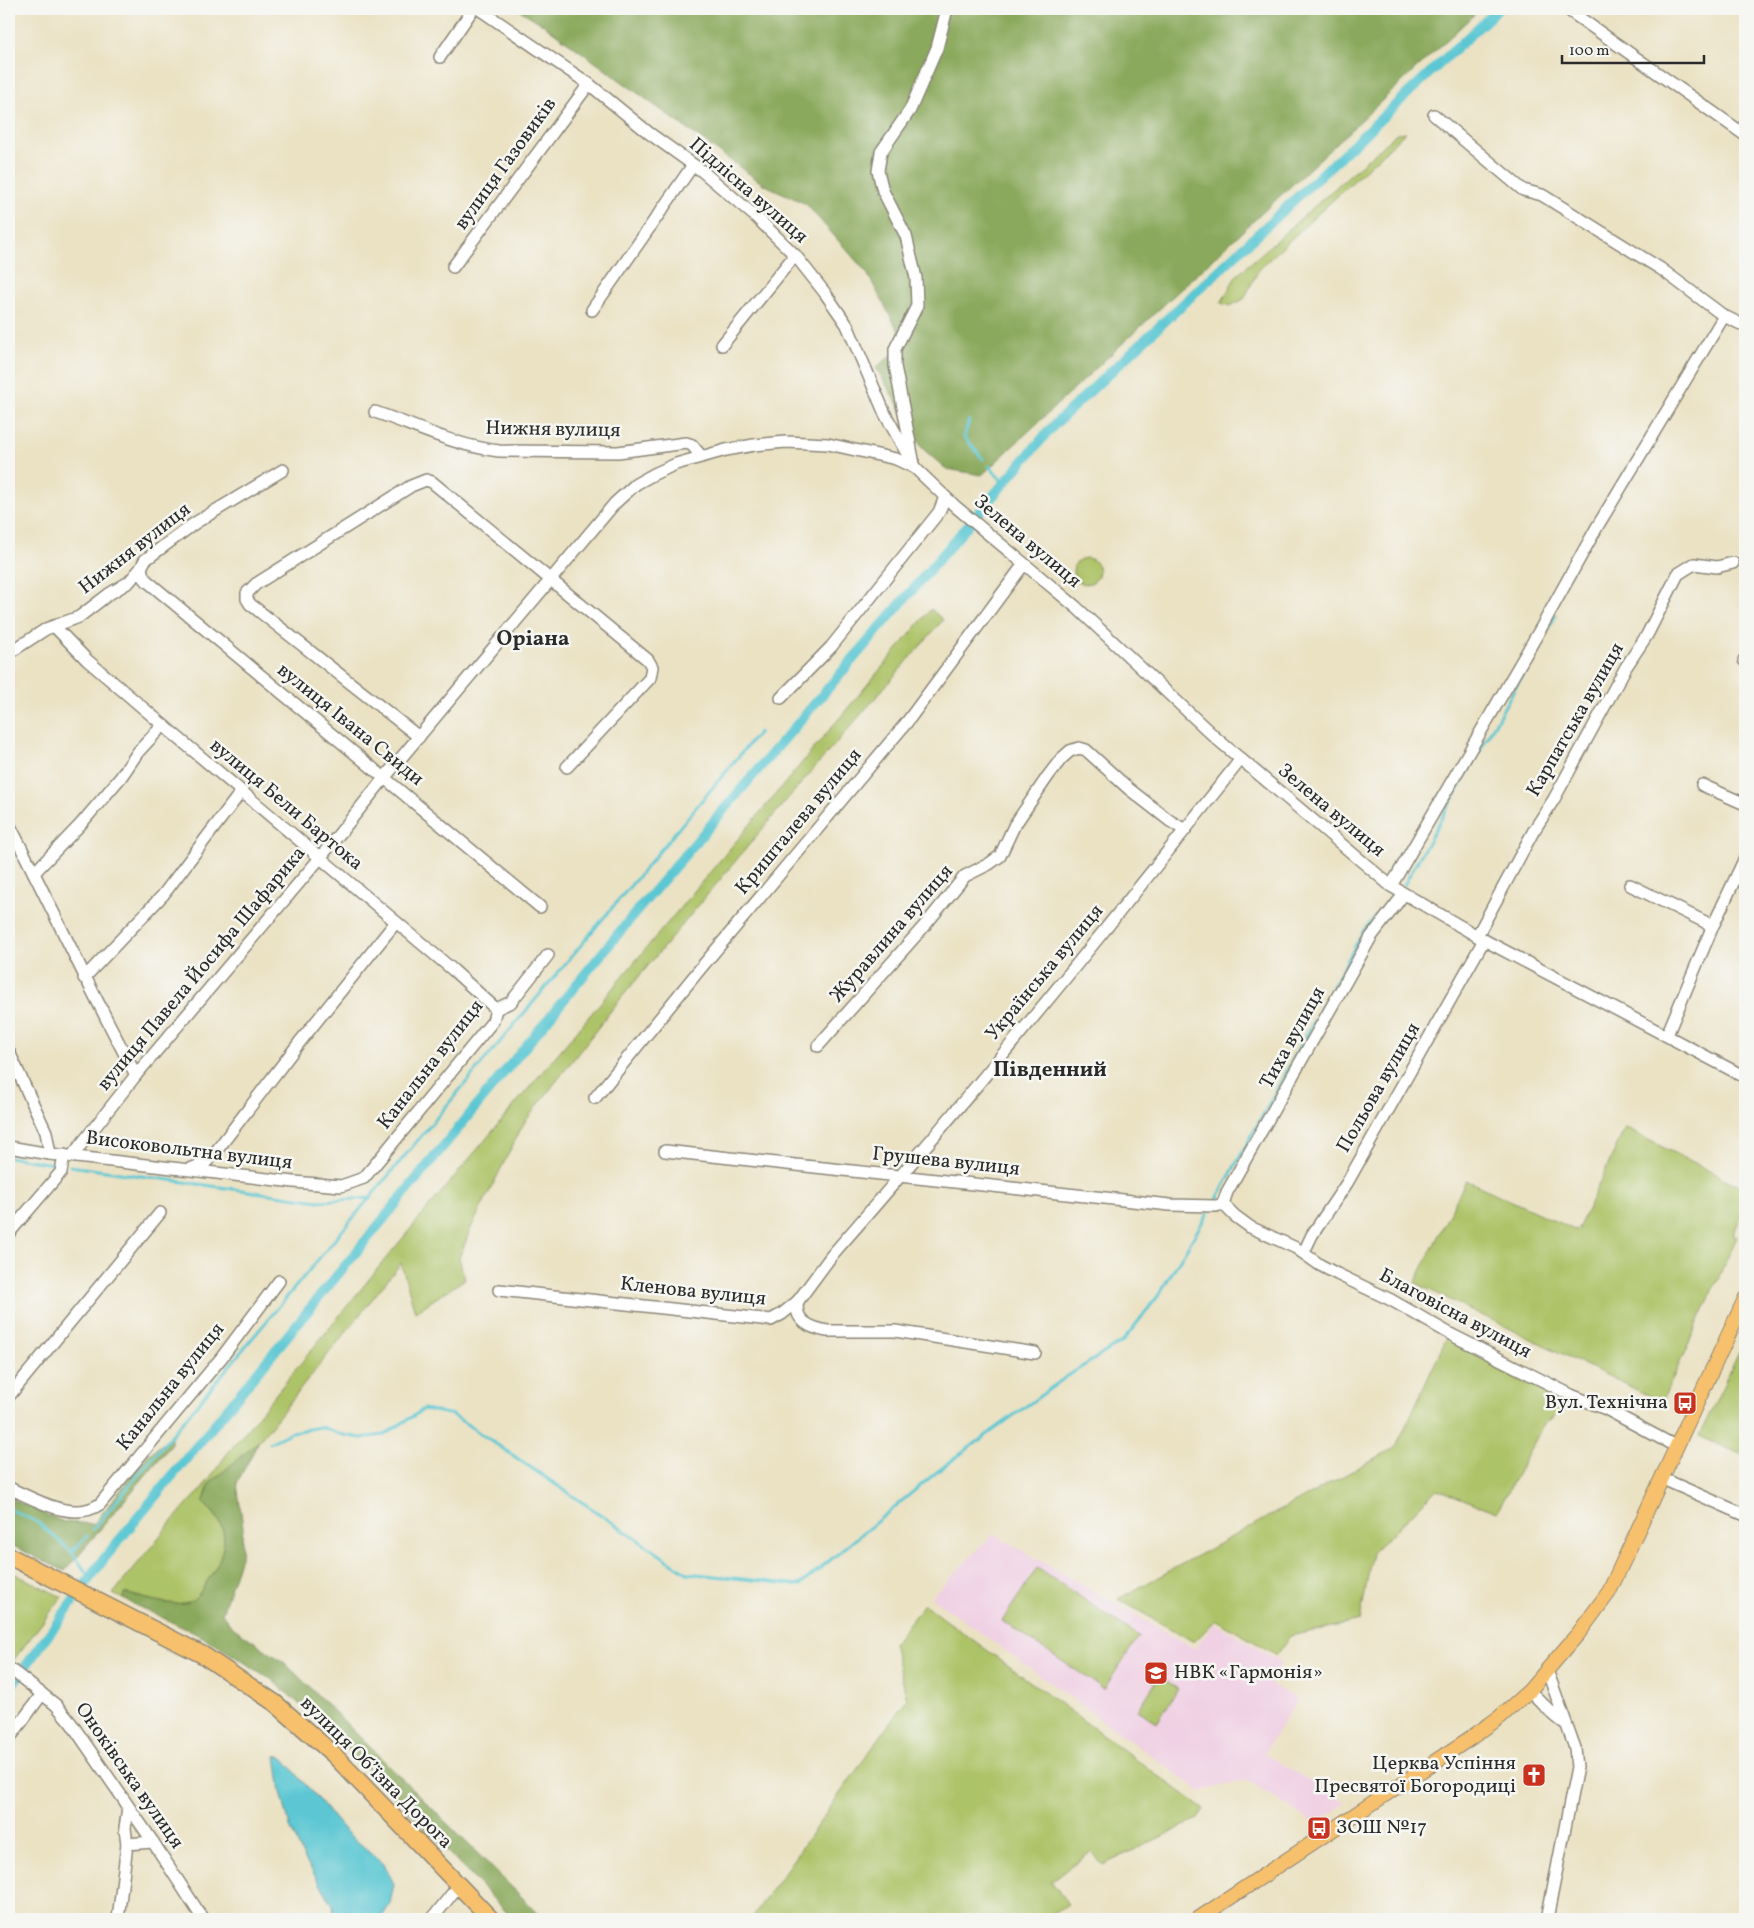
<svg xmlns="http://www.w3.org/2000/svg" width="1754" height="1928" font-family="Vollkorn,serif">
	<rect width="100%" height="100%" fill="#f6f6f2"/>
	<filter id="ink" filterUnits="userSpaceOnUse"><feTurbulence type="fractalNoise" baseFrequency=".02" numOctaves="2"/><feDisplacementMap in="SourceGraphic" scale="10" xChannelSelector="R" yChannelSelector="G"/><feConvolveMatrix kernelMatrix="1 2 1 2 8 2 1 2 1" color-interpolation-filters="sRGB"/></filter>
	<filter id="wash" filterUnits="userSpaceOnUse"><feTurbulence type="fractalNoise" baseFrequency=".0096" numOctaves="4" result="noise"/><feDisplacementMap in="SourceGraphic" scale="20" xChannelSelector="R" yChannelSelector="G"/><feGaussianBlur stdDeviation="1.12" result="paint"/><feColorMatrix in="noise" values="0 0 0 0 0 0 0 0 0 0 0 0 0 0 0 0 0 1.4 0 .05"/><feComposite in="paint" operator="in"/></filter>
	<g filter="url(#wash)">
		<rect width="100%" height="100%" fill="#ebe2c4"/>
		<path fill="#f0d0e4" d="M993 1534 1195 1649 1214 1623 1282 1662 1270 1684 1297 1699 1264 1753 1346 1803 1314 1824 1247 1780 1200 1791 931 1597Z"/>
		<g fill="#adc367" stroke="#6c7749">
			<path d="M1406 132 1259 269 1244 299 1230 306 1221 303 1236 276 1397 133Z"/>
			<circle cx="1086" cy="571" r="13"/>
			<path d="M931 609 943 620 784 803 617 1003 524 1123 471 1228 459 1258 465 1279 415 1312 401 1263 259 1441 210 1483 203 1503C234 1528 226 1554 206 1583 201 1591 195 1602 185 1603 166 1606 143 1597 124 1593L123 1599 113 1594 172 1521 201 1490 227 1454 392 1251Z"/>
			<path d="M1625 1128 1745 1189V1208L1733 1235 1737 1237 1662 1402 1415 1283 1466 1180 1577 1231Z"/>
			<path d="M1448 1335 1570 1401 1543 1426 1497 1512 1437 1489 1372 1553 1360 1621 1290 1636 1277 1655 1216 1620 1194 1642 1118 1599 1396 1447Z"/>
			<path d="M1745 1340V1456L1699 1436Z"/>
			<path d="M1037 1568 1139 1636 1104 1689 1002 1621Z"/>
			<path d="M9 1571 62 1597 12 1662 9 1660Z"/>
			<path d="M924 1604 1204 1809 1198 1819 1103 1865 1091 1852 1051 1881 1068 1904 1045 1919H751L907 1699 893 1644Z"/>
			<path d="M1159 1677 1178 1689 1157 1723 1138 1710Z"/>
		</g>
		<g fill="#8aa95c" stroke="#5a6a44">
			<path d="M518 9H1480L982 475 946 469 922 448 876 367 906 345 867 273 806 204 763 184 544 25Z"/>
			<path d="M171 1437V1445L65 1571 9 1544V1498L64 1522 94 1524 147 1456Z"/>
			<path d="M259 1441 237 1483 243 1527 241 1557 222 1613 231 1626 285 1663 544 1919H513L329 1730 271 1679 205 1638 123 1599 124 1593C142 1597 165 1606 184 1603 195 1602 201 1591 206 1583 226 1554 235 1528 203 1503L210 1483Z"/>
		</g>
		<path fill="#5bc7d3" stroke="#43797f" d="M276 1756 283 1758 345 1831 384 1864 394 1884 390 1904 381 1919H334L333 1905 303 1856 290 1827 281 1792Z"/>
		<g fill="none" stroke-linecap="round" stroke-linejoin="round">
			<g stroke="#5bc7d3" stroke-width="3">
				<path d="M969 420 964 437 983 459"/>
				<path d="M989 466 1004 483"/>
				<path d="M1404 885 1556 615"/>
				<path d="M9 1157 54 1164"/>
				<path d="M70 1166 319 1201 371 1198"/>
				<path d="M1217 1199 1364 930 1393 897"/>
				<path d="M269 1443 292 1432 320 1427 343 1435 361 1438 384 1435 424 1409 453 1415 687 1573 800 1585 943 1467 1066 1377 1123 1341 1158 1296 1208 1213"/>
				<path d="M9 1509 37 1522 72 1552 90 1578"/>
				<path d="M93 1529 759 732"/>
				<path d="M72 1552 87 1536"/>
			</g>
			<path stroke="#5bc7d3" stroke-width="10" d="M9 1689 103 1560 641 906 1054 425 1498 9"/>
		</g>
	</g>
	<g filter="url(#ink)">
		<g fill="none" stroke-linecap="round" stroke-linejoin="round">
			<g stroke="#8b8678" stroke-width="14">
				<g id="minor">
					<path d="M479 9 589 84 649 133 702 171 756 217 795 255 825 293 847 325 885 414 915 468"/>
					<path d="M1567 9 1745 135"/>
					<path d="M440 57 473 9"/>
					<path d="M1434 115 1523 190 1542 195 1661 269 1724 316"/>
					<path d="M453 267 589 84"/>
					<path d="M592 310 693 165"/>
					<path d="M722 345 795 255"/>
					<path d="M375 412C416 426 455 446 499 451L618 452 686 443 692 445 701 456"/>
					<path d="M913 459 895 366V349L917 306 916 278 906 236 883 191 878 171 881 152 910 110 937 48 947 9"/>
					<path d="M141 568 143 576 147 581 540 907"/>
					<path d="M54 626 87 660 163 725 453 970 496 1009"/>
					<path d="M9 653 46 629 79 617 109 594 129 582 141 568 145 560 195 523 283 470"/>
					<path d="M1744 660 1745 661"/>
					<path d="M781 698 831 647 939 512 945 497"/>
					<path d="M419 737 250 604 247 599V593L256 584 411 486 426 480 432 482 648 660 652 667 650 678 567 767"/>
					<path d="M1702 785 1745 804"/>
					<path d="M9 824C52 907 91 993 136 1075"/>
					<path d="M34 873 80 825 121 777 138 752 163 725"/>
					<path d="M1630 885 1705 922 1712 928"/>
					<path d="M1391 886 1541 628 1597 527 1724 316 1745 326"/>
					<path d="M1477 936 1533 832 1554 799 1626 667 1647 635 1678 574 1694 564 1717 567 1733 563"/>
					<path d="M84 978 163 895 241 792"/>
					<path d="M1667 1035 1712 928 1745 858"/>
					<path d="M818 1046 926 924 965 876 989 864 1000 856 1014 826 1048 776 1061 759 1070 751 1079 748 1086 750 1129 789 1170 821 1185 830"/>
					<path d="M9 1052 46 1132 50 1154"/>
					<path d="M595 1098 700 969 907 722 1024 564"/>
					<path d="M9 1147 50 1154 294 1182 341 1186 364 1178 493 1021 496 1009 511 1002 548 955"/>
					<path d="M665 1151 1170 1205 1216 1206 1223 1204"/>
					<path d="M72 1156 136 1075 320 858 385 777 615 503 636 484 654 474 676 464 726 450 754 445 786 442 828 444 896 459 915 468 956 507 1076 607 1217 739 1391 886 1484 940 1745 1077"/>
					<path d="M190 1169 205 1163 214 1154 299 1043 396 922"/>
					<path d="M1223 1204 1235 1216 1250 1227 1296 1248 1320 1265 1337 1274 1391 1300 1454 1336 1571 1395 1606 1409 1677 1447"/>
					<path d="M1223 1204 1227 1192 1371 937 1404 894"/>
					<path d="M9 1233 61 1172 64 1155"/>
					<path d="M1304 1252 1312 1235 1347 1183 1484 940"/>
					<path d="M499 1290 771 1320 782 1314 798 1301C793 1320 810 1328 827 1331H895L1035 1353"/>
					<path d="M798 1301 832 1255C973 1094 1108 928 1241 759"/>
					<path d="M9 1396 160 1213"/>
					<path d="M1663 1479 1745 1515"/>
					<path d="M9 1488C35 1499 73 1523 100 1504L222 1357 279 1281"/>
					<path d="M9 1668 56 1705 71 1723 153 1842 203 1919"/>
					<path d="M1529 1691C1542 1701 1551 1715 1566 1724"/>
					<path d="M9 1739 42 1694"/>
					<path d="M127 1844 153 1842"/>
					<path d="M118 1919 127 1844 125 1828 128 1807"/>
					<path d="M432 1919 459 1885"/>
					<path d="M1547 1919 1577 1767 1575 1748 1547 1670"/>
				</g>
			</g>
			<g stroke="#8b8678" stroke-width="16">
				<path id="major" d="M1198 1919 1472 1737 1500 1717 1529 1691 1578 1634 1609 1592 1745 1299"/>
			</g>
			<g stroke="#8b8678" stroke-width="19">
				<path id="highway" d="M9 1556 203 1655 275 1703 333 1754 491 1919"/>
			</g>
			<use href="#minor" stroke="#fff" stroke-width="11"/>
			<use href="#major" stroke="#f7c06c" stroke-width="14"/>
			<use href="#highway" stroke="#f7c06c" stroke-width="16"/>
		</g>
	</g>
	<defs>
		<g id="bus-square" transform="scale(1.25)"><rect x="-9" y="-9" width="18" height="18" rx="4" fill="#c8321e" stroke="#f6f6f2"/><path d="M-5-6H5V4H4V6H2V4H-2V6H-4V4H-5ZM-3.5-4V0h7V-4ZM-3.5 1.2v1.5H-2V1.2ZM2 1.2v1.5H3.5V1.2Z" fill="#fff"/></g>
		<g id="school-square" transform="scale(1.25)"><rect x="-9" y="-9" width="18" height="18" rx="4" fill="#c8321e" stroke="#f6f6f2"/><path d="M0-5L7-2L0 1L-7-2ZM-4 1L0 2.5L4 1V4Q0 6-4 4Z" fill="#fff"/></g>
		<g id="church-square" transform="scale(1.25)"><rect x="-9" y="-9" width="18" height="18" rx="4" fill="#c8321e" stroke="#f6f6f2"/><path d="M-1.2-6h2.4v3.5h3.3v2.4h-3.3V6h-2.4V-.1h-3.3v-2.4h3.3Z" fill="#fff"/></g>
	</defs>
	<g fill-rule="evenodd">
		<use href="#bus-square" x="1685" y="1403"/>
		<use href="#school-square" x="1156" y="1673"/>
		<use href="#church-square" x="1534" y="1775"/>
		<use href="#bus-square" x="1319" y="1828"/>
	</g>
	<g text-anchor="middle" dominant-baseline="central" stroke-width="5" stroke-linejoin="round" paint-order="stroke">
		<g font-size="20" fill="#2b2b2b" stroke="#f6f6f2">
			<text transform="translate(506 164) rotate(-54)">вулиця Газовиків</text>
			<text transform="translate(748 191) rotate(41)">Підлісна вулиця</text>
			<text transform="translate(553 430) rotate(1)">Нижня вулиця</text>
			<text transform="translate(1027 542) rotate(40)">Зелена вулиця</text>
			<text transform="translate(135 549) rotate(-38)">Нижня вулиця</text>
			<text transform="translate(1576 720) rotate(-60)">Карпатська вулиця</text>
			<text transform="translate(350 725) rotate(39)">вулиця Івана Свиди</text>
			<text transform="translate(286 805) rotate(40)">вулиця Бели Бартока</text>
			<text transform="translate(1331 811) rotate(40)">Зелена вулиця</text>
			<text transform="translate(799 822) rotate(-50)">Кришталева вулиця</text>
			<text transform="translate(892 934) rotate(-49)">Журавлина вулиця</text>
			<text transform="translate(202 969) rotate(-50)">вулиця Павела Йосифа Шафарика</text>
			<text transform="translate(1045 973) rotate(-50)">Українська вулиця</text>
			<text transform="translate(1293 1038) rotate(-61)">Тиха вулиця</text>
			<text transform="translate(431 1065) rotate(-52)">Канальна вулиця</text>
			<text transform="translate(1379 1088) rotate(-60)">Польова вулиця</text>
			<text transform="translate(189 1151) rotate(7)">Високовольтна вулиця</text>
			<text transform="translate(946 1162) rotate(6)">Грушева вулиця</text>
			<text transform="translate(693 1292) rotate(6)">Кленова вулиця</text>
			<text transform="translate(1455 1314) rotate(28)">Благовісна вулиця</text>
			<text transform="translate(171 1387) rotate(-51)">Канальна вулиця</text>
			<text transform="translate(376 1773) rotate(45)">вулиця Обʼїзна Дорога</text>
			<text transform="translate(129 1776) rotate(55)">Оноківська вулиця</text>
		</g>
		<g font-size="20" fill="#2b2b2b" stroke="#f6f6f2" text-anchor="end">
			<text x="1668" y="1403">Вул. Технічна</text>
			<text x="1174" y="1673" text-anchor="start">НВК «Гармонія»</text>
			<text x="1516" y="1764">Церква Успіння<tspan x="1516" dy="23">Пресвятої Богородиці</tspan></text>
			<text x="1336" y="1828" text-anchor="start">ЗОШ №17</text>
		</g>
		<g font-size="21" font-weight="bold" fill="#2b2b2b" stroke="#f6f6f2">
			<text x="533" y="639">Оріана</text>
			<text x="1050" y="1070">Південний</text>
		</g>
	</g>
	<rect width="1754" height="1928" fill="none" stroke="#f6f6f2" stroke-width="30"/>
	<path d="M1562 55v8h142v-8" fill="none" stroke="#2b2b2b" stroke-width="2.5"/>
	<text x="1569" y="55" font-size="15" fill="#2b2b2b" stroke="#f6f6f2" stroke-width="4" paint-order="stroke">100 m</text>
</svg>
